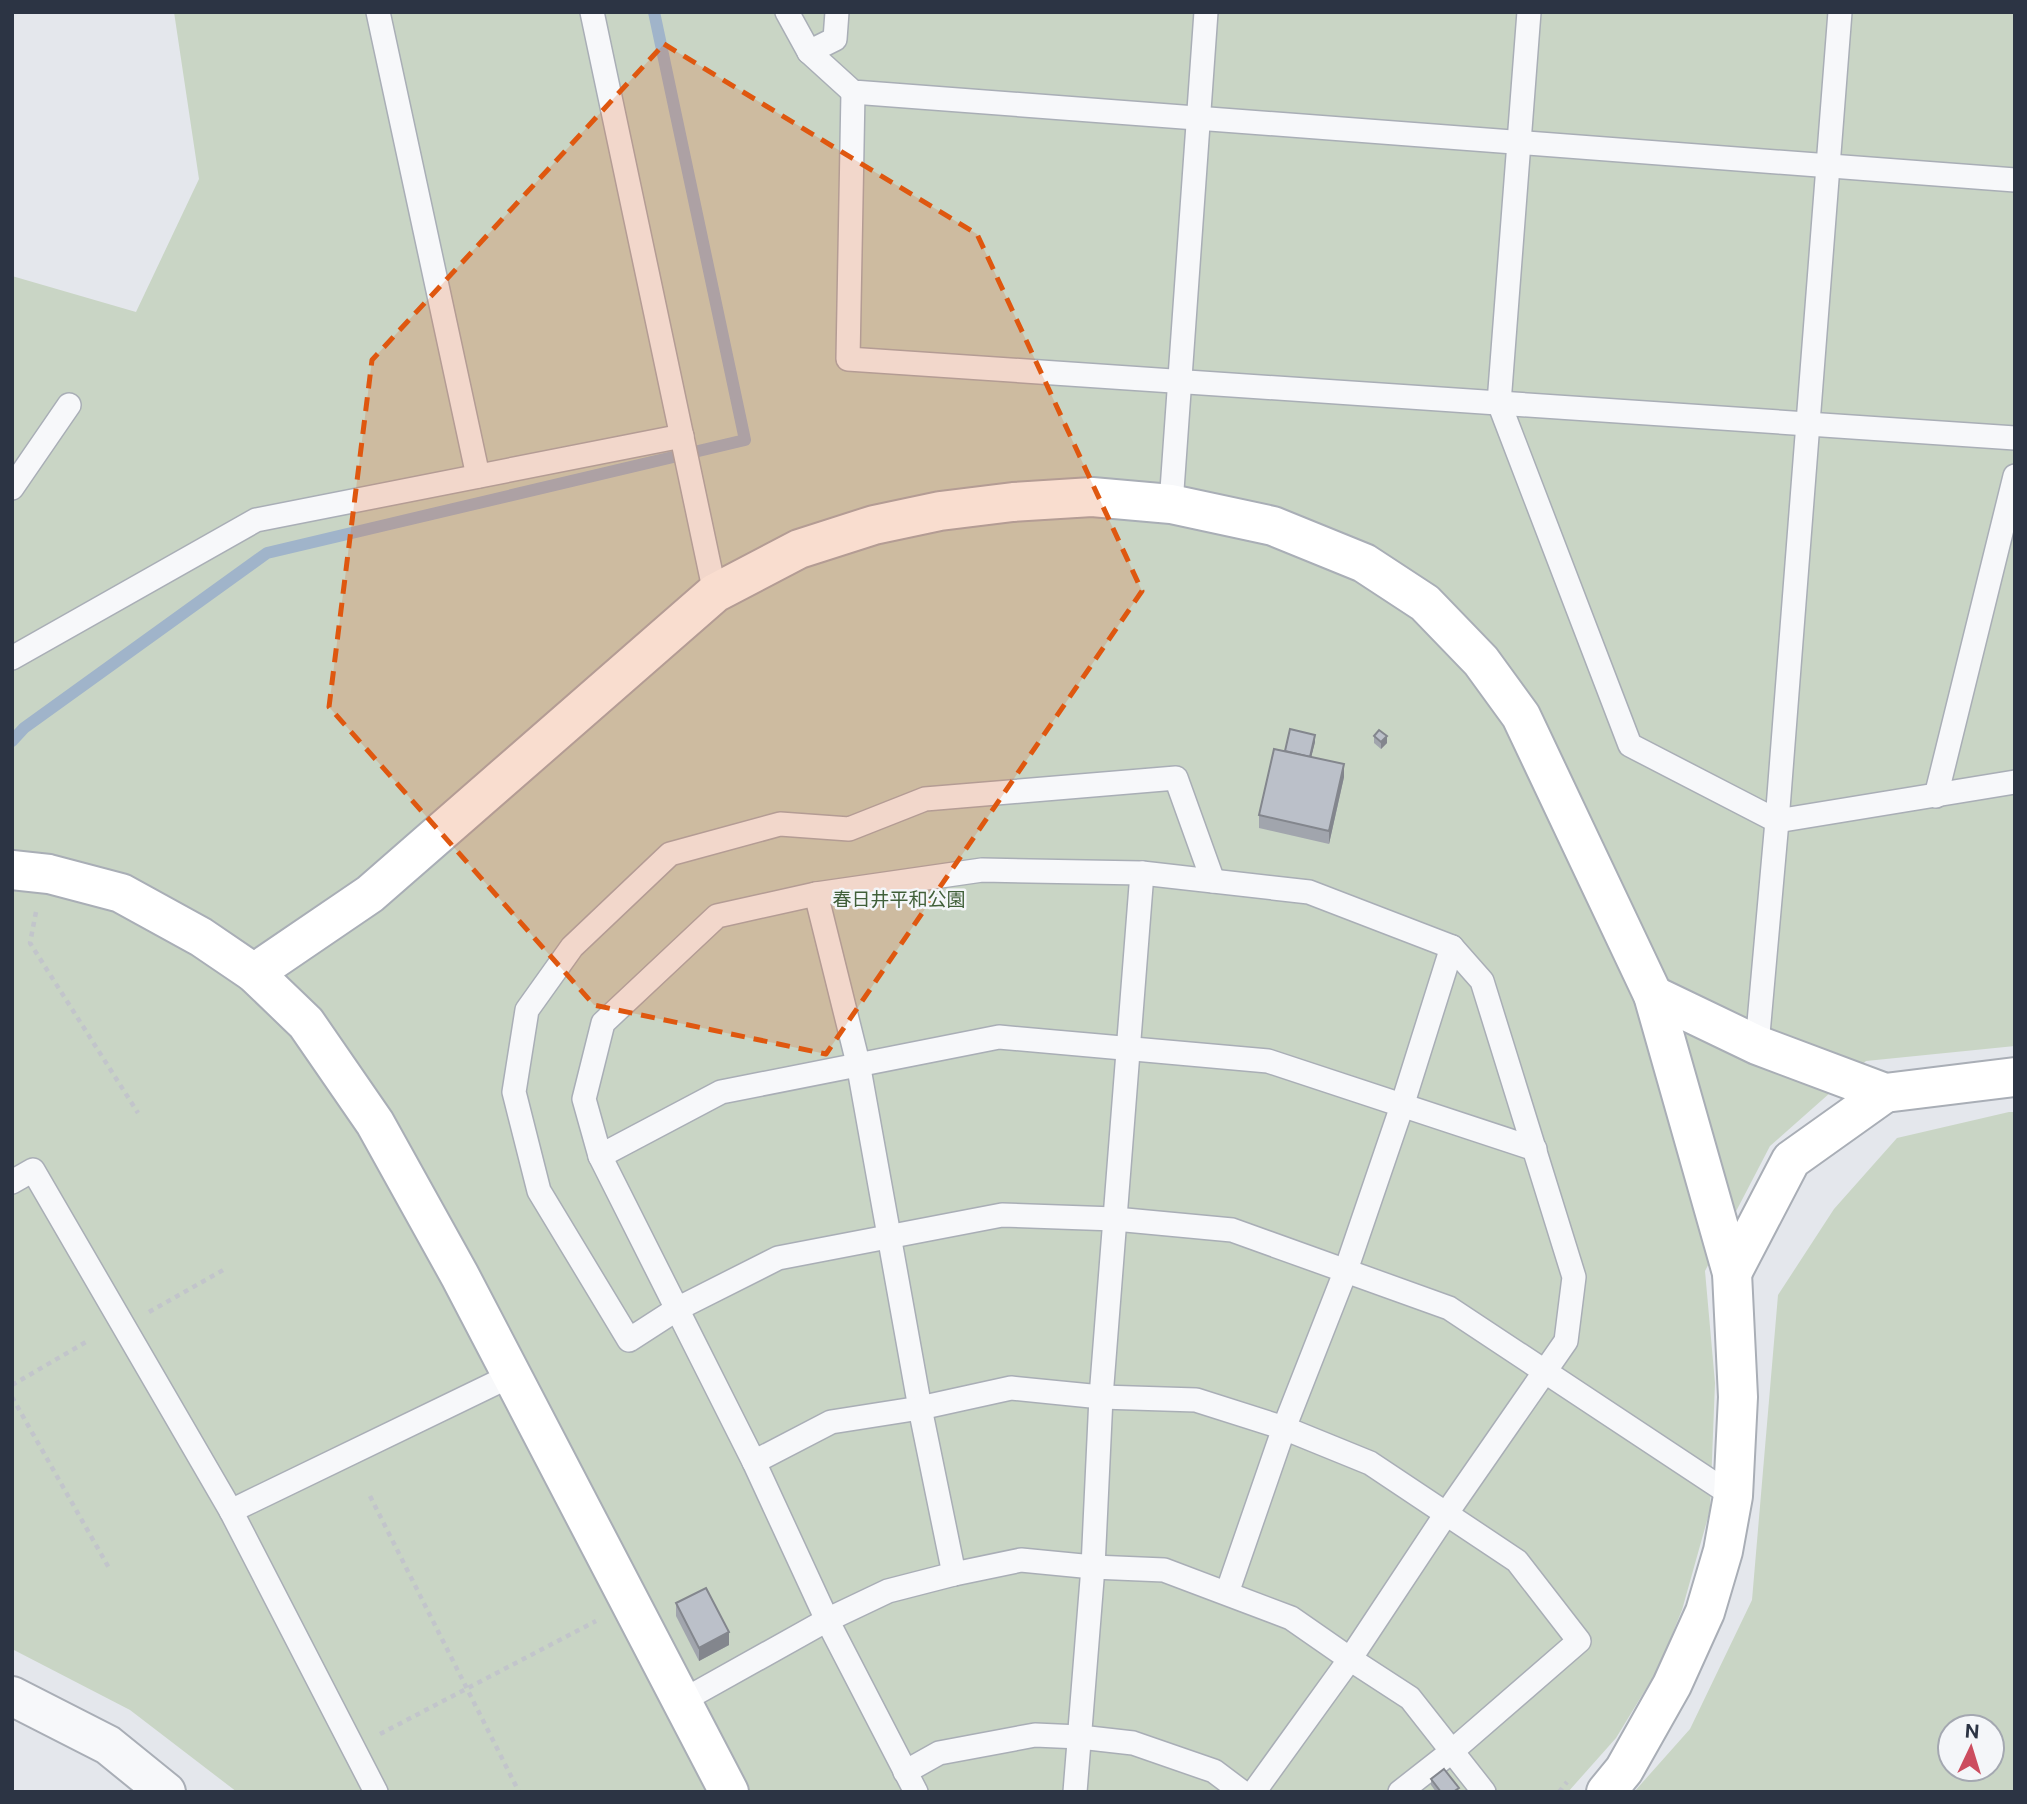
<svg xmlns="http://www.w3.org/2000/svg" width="2027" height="1804" font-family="'Public Sans','Noto Sans JP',sans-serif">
	<rect width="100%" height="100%" fill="#e4e7ec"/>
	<g fill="#c9d5c5" fill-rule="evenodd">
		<path d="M174 12H2015V1046L1866 1061 1770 1146 1705 1271 1715 1383 1710 1510 1682 1610 1658 1669 1616 1738 1568 1792H237L130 1710 12 1649V276L136 312 199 179Z"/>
		<path d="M2009 1112H2015V1792H1634L1690 1729 1752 1600 1778 1295 1834 1209 1897 1138ZM1950 1727H1992V1769H1950Z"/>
	</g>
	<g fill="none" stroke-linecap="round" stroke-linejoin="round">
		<path stroke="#a0b4ca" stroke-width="12" d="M12 741 24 728 267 553 745 440 654 12"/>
		<g stroke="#a9aeb6" stroke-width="26">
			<g id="lane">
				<path d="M378 12 478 476"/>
				<path d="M592 12 715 593"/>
				<path d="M787 12 809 52 853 92 2015 180"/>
				<path d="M1529 12 1499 403 1630 745 1777 821 2015 782"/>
				<path d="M809 52 835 39 837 12"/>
				<path d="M853 92 848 359 2015 438"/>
				<path d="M12 488 69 405"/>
				<path d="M1171 504 1206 12"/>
				<path d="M12 658 256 520 682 436"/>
				<path d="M1936 796 2015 476"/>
				<path d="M1213 881 1176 778 925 799 849 829 780 824 670 854 572 947 527 1010 514 1092 539 1191 629 1340 677 1309 778 1258 1002 1215 1115 1219 1232 1230 1449 1308 1733 1496"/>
				<path d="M816 894 858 1063 920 1408 954 1574"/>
				<path d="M1757 1045 1777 821 1840 12"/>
				<path d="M600 1156 721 1092 999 1037 1268 1061 1535 1149"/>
				<path d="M12 1182 33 1170 231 1511 376 1792"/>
				<path d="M754 1462 831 1422 920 1408 1011 1388 1101 1397 1196 1400 1284 1428 1370 1463 1517 1561 1579 1641 1451 1752 1400 1792"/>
				<path d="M231 1511 512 1375"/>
				<path d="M1227 1593 1284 1428 1346 1270 1402 1106 1452 947"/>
				<path d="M682 1701 827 1620 888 1591 954 1574 1021 1560 1093 1567 1164 1570 1291 1618 1350 1659 1410 1698 1484 1792"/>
				<path d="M905 1772 939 1753 1035 1735 1080 1737 1133 1743 1214 1771 1242 1792"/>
				<path d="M916 1792 827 1620 754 1462 600 1156 584 1099 603 1023 717 916 816 894 982 870 1142 873 1309 892 1452 947 1482 981 1574 1277 1566 1341 1446 1514 1350 1659 1254 1792"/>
				<path d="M1075 1792 1093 1567 1101 1397 1142 873"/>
			</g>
		</g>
		<g stroke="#a9aeb6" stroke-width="42">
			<path id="street" d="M12 1696 108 1745 166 1792"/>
		</g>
		<g stroke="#a9aeb6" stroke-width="42">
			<g id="secondary">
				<path d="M12 870 49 874 121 893 201 937 254 973 306 1023 375 1123 460 1276 729 1792"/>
				<path d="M254 973 370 894 715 593 799 549 874 525 940 511 1013 502 1092 497 1171 504 1273 526 1364 563 1425 603 1481 661 1521 716 1653 995 1732 1273 1738 1397 1733 1496 1723 1551 1705 1612 1672 1685 1624 1770 1606 1792"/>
				<path d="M1653 995 1757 1045 1885 1093 2015 1077"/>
				<path d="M1732 1273 1791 1160 1885 1093"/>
			</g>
		</g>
		<g stroke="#c2c5cb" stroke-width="4.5" stroke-dasharray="5 5" stroke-linecap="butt">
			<path d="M36 912 30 943 138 1113"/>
			<path d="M149 1312 225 1269"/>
			<path d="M12 1385 86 1342"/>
			<path d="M12 1397 109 1568"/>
			<path d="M370 1496 519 1792"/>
			<path d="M380 1734 596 1621"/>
			<path d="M1559 1792 1567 1782"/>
		</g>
		<use href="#lane" stroke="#f7f8fa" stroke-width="23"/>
		<use href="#street" stroke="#f7f8fa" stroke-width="38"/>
		<use href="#secondary" stroke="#fff" stroke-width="38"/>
	</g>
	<g fill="#a1a5ad">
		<path d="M1374 736 1387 743 1381 749 1374 743Z"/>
		<path d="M1315 742 1311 757 1344 777 1329 844 1259 828V815L1285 751Z"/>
		<path d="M676 1603 729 1645 699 1661 676 1616Z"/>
		<path d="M1431 1779 1459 1792H1436L1431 1785Z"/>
	</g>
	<g fill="#83868d">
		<path d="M1315 735V742L1309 766V760Z"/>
		<path d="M1387 736V743L1381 749V742Z"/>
		<path d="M1344 764V777L1329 844V831Z"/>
		<path d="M729 1632V1645L699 1661V1648Z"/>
	</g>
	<g fill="#bbc0c9" stroke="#83868d" stroke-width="2">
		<path d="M1290 729 1315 735 1310 757 1285 751Z"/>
		<path d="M1379 730 1387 736 1381 742 1374 736Z"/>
		<path d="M1274 749 1344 764 1329 831 1259 815Z"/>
		<path d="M706 1588 729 1632 699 1648 676 1603Z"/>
		<path d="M1444 1769 1459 1788 1453 1792H1441L1431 1779Z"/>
	</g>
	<path fill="#df570f" fill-opacity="0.2" stroke="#df570f" stroke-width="5" stroke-dasharray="14 9" stroke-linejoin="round" d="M664 44 977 234 1142 591 826 1054 594 1005 329 707 372 360Z"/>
	<g text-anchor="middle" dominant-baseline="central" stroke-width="5" stroke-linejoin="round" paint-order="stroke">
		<g font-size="19" fill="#405f39" stroke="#f4f6f9">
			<text x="899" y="899">春日井平和公園</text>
		</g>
	</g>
	<rect width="2027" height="1804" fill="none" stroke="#2c3444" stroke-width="28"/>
	<g transform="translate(1971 1748) rotate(4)"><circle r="33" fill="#f4f6f9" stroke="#a4a8b1" stroke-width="2"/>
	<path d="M0-5L12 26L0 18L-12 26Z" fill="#cc4d5f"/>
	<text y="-10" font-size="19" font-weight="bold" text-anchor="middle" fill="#2c3444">N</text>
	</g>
</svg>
